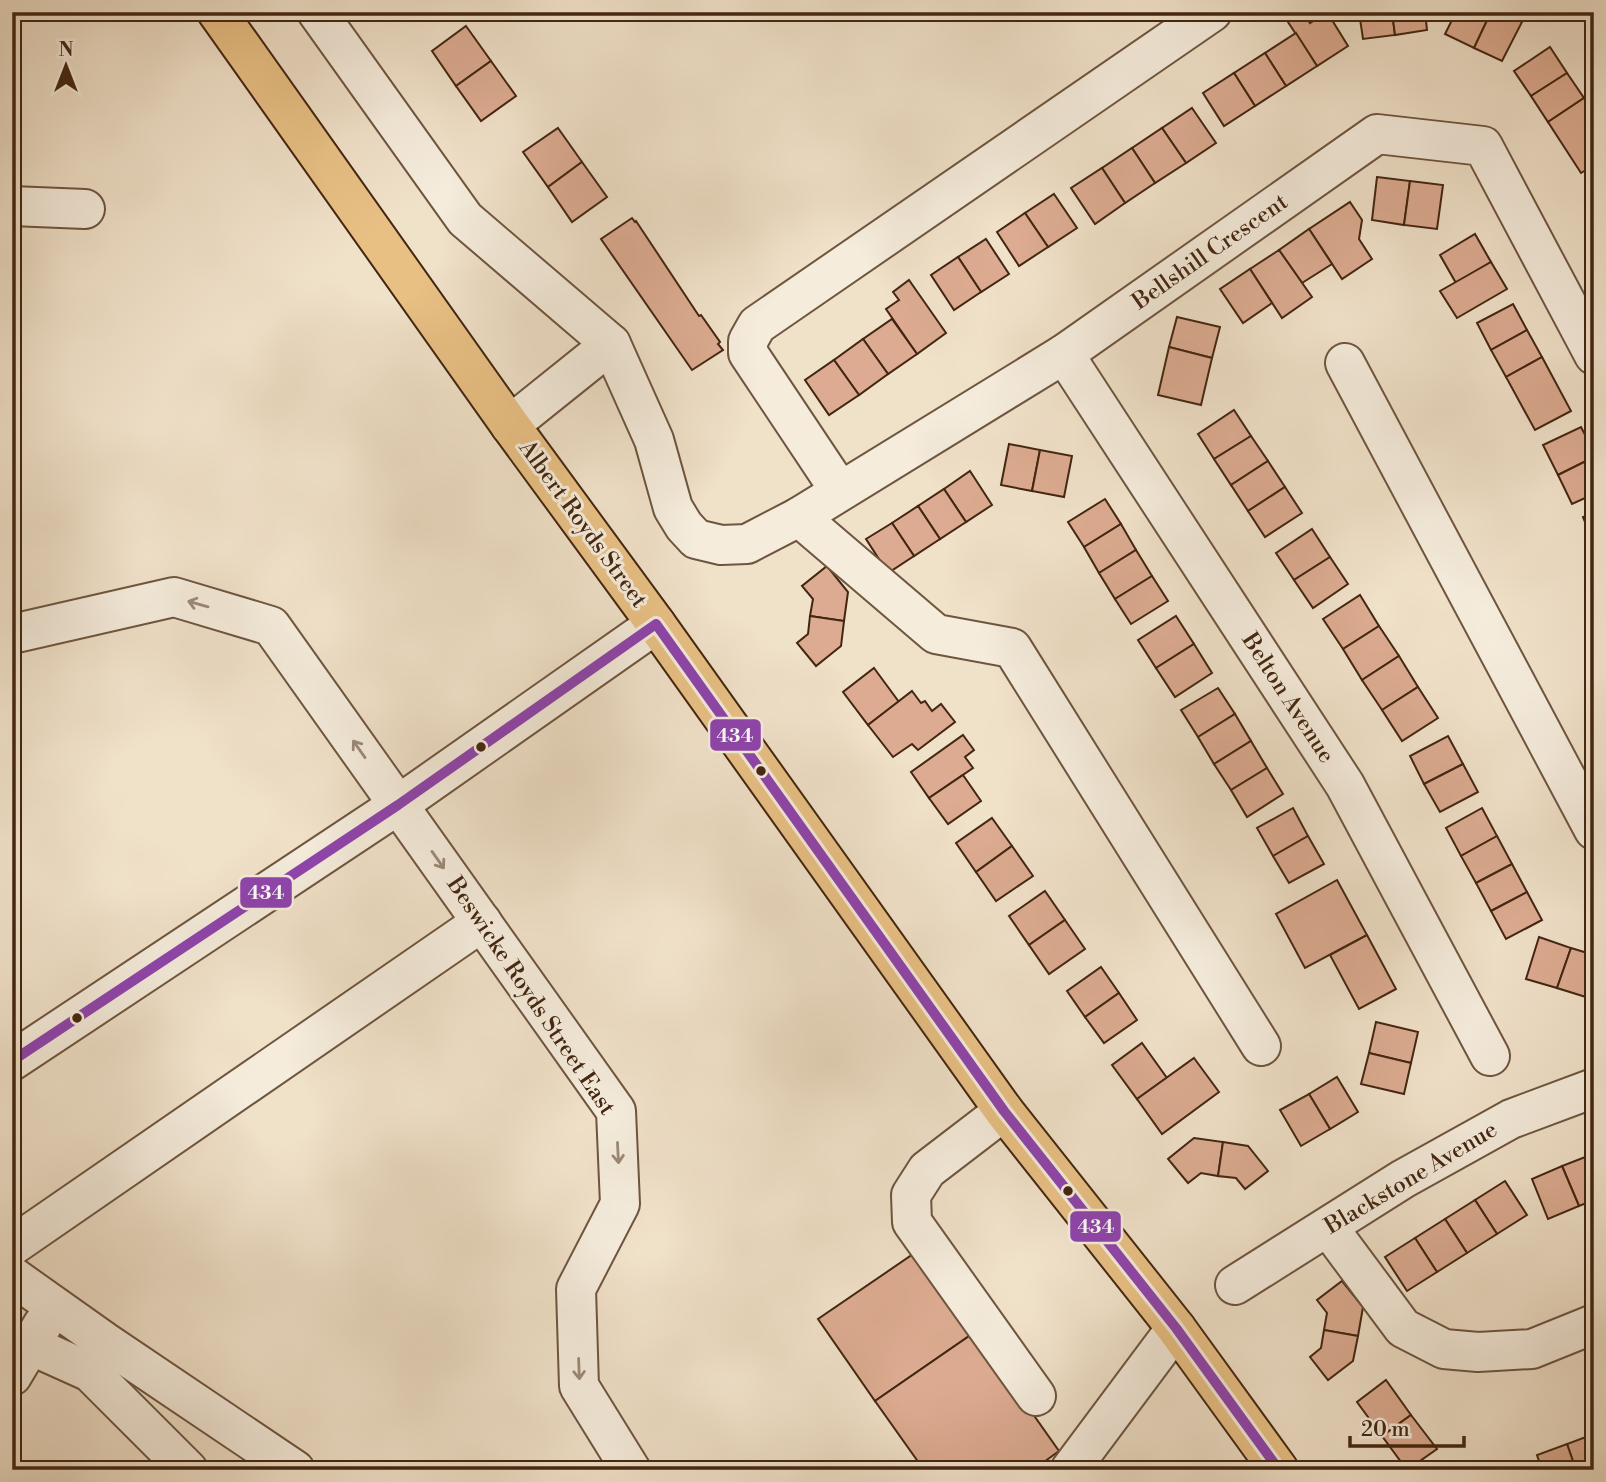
<svg xmlns="http://www.w3.org/2000/svg" width="1606" height="1482" font-family="'Libre Bodoni',serif">
	<rect width="100%" height="100%" fill="#f0e1c9"/>
	<filter id="stains"><feTurbulence type="fractalNoise" baseFrequency=".00286" numOctaves="4"/><feColorMatrix values="0 0 0 0 .2 0 0 0 0 .09 0 0 0 0 .02 0 0 0 .5 -.17"/></filter>
	<radialGradient id="worn" r=".72"><stop offset=".6" stop-color="#630" stop-opacity="0"/><stop offset="1" stop-color="#630" stop-opacity=".3"/></radialGradient>
	<g fill="#dcab91" stroke="#432611" stroke-width="2">
		<path d="M1296 12H1303L1310 23 1327 12 1348 46 1317 66 1286 19Z"/>
		<path d="M1359 12H1392L1395 35 1363 39Z"/>
		<path d="M1392 12H1425L1427 30 1395 35Z"/>
		<path d="M1456 12H1491L1474 48 1445 34Z"/>
		<path d="M1491 12H1501L1522 22 1502 61 1474 48Z"/>
		<path d="M466 26 491 61 456 86 432 51Z"/>
		<path d="M1296 33 1317 66 1286 86 1265 53Z"/>
		<path d="M1550 47 1567 73 1531 96 1514 71Z"/>
		<path d="M1265 53 1286 86 1255 106 1234 73Z"/>
		<path d="M491 61 516 96 481 121 456 86Z"/>
		<path d="M1234 73 1255 106 1224 126 1203 93Z"/>
		<path d="M1567 73 1584 98 1548 122 1531 96Z"/>
		<path d="M1584 98 1594 114V165L1581 173 1548 122Z"/>
		<path d="M1192 108 1216 143 1186 163 1162 128Z"/>
		<path d="M558 128 582 162 548 187 523 152Z"/>
		<path d="M1162 128 1186 163 1155 183 1132 148Z"/>
		<path d="M1132 148 1155 183 1125 203 1102 168Z"/>
		<path d="M582 162 607 197 572 222 548 187Z"/>
		<path d="M1102 168 1125 203 1095 224 1071 188Z"/>
		<path d="M1377 177 1410 181 1404 225 1372 220Z"/>
		<path d="M1410 181 1443 185 1437 229 1404 225Z"/>
		<path d="M1054 194 1077 228 1048 247 1025 213Z"/>
		<path d="M1350 202 1362 220 1359 239 1372 259 1342 279 1309 229Z"/>
		<path d="M1025 213 1048 247 1019 266 997 232Z"/>
		<path d="M632 218 635 222 636 221 699 316 701 315 720 342 718 344 723 350 692 370 601 239Z"/>
		<path d="M1309 229 1332 264 1302 283 1279 250Z"/>
		<path d="M1475 234 1491 262 1456 283 1440 255Z"/>
		<path d="M986 239 1009 274 981 292 958 257Z"/>
		<path d="M1279 250 1312 297 1282 318 1250 269Z"/>
		<path d="M958 257 981 292 954 310 931 275Z"/>
		<path d="M1491 262 1507 289 1457 318 1440 291Z"/>
		<path d="M1250 269 1272 303 1243 323 1220 289Z"/>
		<path d="M909 280 946 333 917 354 886 309 899 300 893 292Z"/>
		<path d="M1513 304 1527 330 1491 350 1477 323Z"/>
		<path d="M1177 317 1220 327 1212 358 1169 347Z"/>
		<path d="M892 319 917 354 888 374 863 339Z"/>
		<path d="M1527 330 1542 357 1506 377 1491 350Z"/>
		<path d="M863 339 888 374 859 395 834 360Z"/>
		<path d="M1169 347 1212 358 1201 405 1158 395Z"/>
		<path d="M1542 357 1571 411 1535 430 1506 377Z"/>
		<path d="M834 360 859 395 829 415 805 380Z"/>
		<path d="M1234 410 1251 436 1214 459 1198 434Z"/>
		<path d="M1581 427 1594 452V457L1558 475 1543 445Z"/>
		<path d="M1251 436 1268 461 1231 485 1214 459Z"/>
		<path d="M1009 444 1040 450 1032 491 1001 485Z"/>
		<path d="M1040 450 1072 456 1064 497 1032 491Z"/>
		<path d="M1594 457V494L1572 504 1558 475Z"/>
		<path d="M1268 461 1285 487 1248 511 1231 485Z"/>
		<path d="M970 471 992 505 966 522 944 489Z"/>
		<path d="M1285 487 1302 513 1265 537 1248 511Z"/>
		<path d="M944 489 966 522 940 539 918 506Z"/>
		<path d="M1105 499 1121 524 1084 547 1068 522Z"/>
		<path d="M918 506 940 539 914 556 892 523Z"/>
		<path d="M1594 513V544L1583 517Z"/>
		<path d="M892 523 914 556 888 573 866 539Z"/>
		<path d="M1121 524 1136 550 1099 573 1084 547Z"/>
		<path d="M1312 529 1330 557 1294 580 1276 553Z"/>
		<path d="M1136 550 1152 576 1115 599 1099 573Z"/>
		<path d="M1330 557 1348 584 1313 608 1294 580Z"/>
		<path d="M827 566 848 592 844 621 810 616 813 599 802 586Z"/>
		<path d="M1152 576 1168 601 1131 624 1115 599Z"/>
		<path d="M1360 595 1379 626 1343 649 1323 619Z"/>
		<path d="M810 616 844 621 841 646 816 666 797 643 808 634Z"/>
		<path d="M1176 616 1194 644 1156 668 1138 640Z"/>
		<path d="M1379 626 1399 656 1362 680 1343 649Z"/>
		<path d="M1194 644 1212 673 1175 697 1156 668Z"/>
		<path d="M1399 656 1418 687 1382 710 1362 680Z"/>
		<path d="M874 668 899 702 868 725 843 692Z"/>
		<path d="M1418 687 1438 718 1402 741 1382 710Z"/>
		<path d="M1218 688 1235 714 1198 737 1181 710Z"/>
		<path d="M912 691 921 703 925 701 932 711 941 704 955 722 918 750 912 744 893 757 868 725Z"/>
		<path d="M1235 714 1251 741 1214 764 1198 737Z"/>
		<path d="M963 735 974 750 965 757 973 768 929 798 911 772Z"/>
		<path d="M1448 736 1463 764 1424 784 1410 756Z"/>
		<path d="M1251 741 1267 768 1231 790 1214 764Z"/>
		<path d="M1463 764 1478 792 1440 812 1424 784Z"/>
		<path d="M1267 768 1283 794 1247 817 1231 790Z"/>
		<path d="M963 775 981 801 948 824 929 798Z"/>
		<path d="M1293 808 1308 836 1273 856 1257 828Z"/>
		<path d="M1482 808 1497 836 1461 856 1446 828Z"/>
		<path d="M992 818 1012 846 976 872 956 843Z"/>
		<path d="M1308 836 1324 864 1289 883 1273 856Z"/>
		<path d="M1497 836 1512 864 1476 883 1461 856Z"/>
		<path d="M1012 846 1033 876 996 901 976 872Z"/>
		<path d="M1512 864 1527 892 1491 911 1476 883Z"/>
		<path d="M1337 880 1367 935 1305 968 1276 914Z"/>
		<path d="M1045 891 1065 920 1029 945 1009 916Z"/>
		<path d="M1527 892 1542 920 1506 939 1491 911Z"/>
		<path d="M1065 920 1085 949 1049 974 1029 945Z"/>
		<path d="M1367 935 1396 989 1359 1009 1330 955Z"/>
		<path d="M1539 937 1571 948 1557 988 1526 979Z"/>
		<path d="M1571 948 1594 955V984L1589 998 1557 988Z"/>
		<path d="M1101 967 1119 993 1085 1017 1067 991Z"/>
		<path d="M1119 993 1137 1020 1104 1043 1085 1017Z"/>
		<path d="M1376 1022 1418 1032 1411 1063 1369 1053Z"/>
		<path d="M1142 1043 1167 1078 1137 1099 1112 1065Z"/>
		<path d="M1369 1053 1411 1063 1404 1094 1361 1084Z"/>
		<path d="M1194 1058 1219 1092 1162 1134 1137 1099Z"/>
		<path d="M1337 1077 1358 1112 1330 1129 1309 1094Z"/>
		<path d="M1309 1094 1330 1129 1301 1146 1280 1110Z"/>
		<path d="M1194 1138 1223 1142 1218 1176 1201 1173 1188 1183 1168 1159Z"/>
		<path d="M1223 1142 1248 1146 1268 1171 1245 1189 1236 1178 1218 1176Z"/>
		<path d="M1593 1154 1594 1200 1579 1206 1562 1166Z"/>
		<path d="M1562 1166 1579 1206 1548 1219 1532 1179Z"/>
		<path d="M1505 1181 1527 1215 1497 1234 1475 1200Z"/>
		<path d="M1475 1200 1497 1234 1467 1253 1445 1219Z"/>
		<path d="M1445 1219 1467 1253 1437 1272 1415 1238Z"/>
		<path d="M1415 1238 1437 1272 1407 1291 1385 1257Z"/>
		<path d="M919 1250 975 1332 875 1401 818 1319Z"/>
		<path d="M1342 1281 1363 1307 1358 1336 1324 1330 1327 1313 1317 1300Z"/>
		<path d="M1324 1330 1358 1336 1353 1361 1328 1380 1310 1357 1321 1348Z"/>
		<path d="M975 1332 1059 1451 1033 1470H924L875 1401Z"/>
		<path d="M1386 1380 1411 1415 1382 1436 1357 1402Z"/>
		<path d="M1411 1415 1437 1449 1407 1470 1382 1436Z"/>
		<path d="M1594 1434V1470H1576L1567 1444Z"/>
		<path d="M1567 1444 1576 1470H1542L1537 1455Z"/>
	</g>
	<g fill="none" stroke-linecap="round" stroke-linejoin="round">
		<g stroke="#6e553f" stroke-width="42">
			<g id="minor">
				<path d="M317 12 465 219 611 344 654 440 673 508 684 526 696 539 721 545 747 544 799 517 1064 354 1377 134 1483 146 1594 355"/>
				<path d="M12 206 85 209"/>
				<path d="M1064 354 1345 785 1490 1056"/>
				<path d="M1345 363 1594 830"/>
				<path d="M510 425 611 344"/>
				<path d="M840 491 748 353V341L757 325 1212 12"/>
				<path d="M799 517 936 634 1012 648 1261 1046"/>
				<path d="M12 634 174 597 271 626 616 1111 620 1204 576 1289 579 1386 631 1470"/>
				<path d="M12 1061 398 805 656 624"/>
				<path d="M1004 1111 927 1170 911 1195 912 1222 1036 1396"/>
				<path d="M1328 1227 1403 1328 1444 1349 1478 1352 1532 1349 1594 1324"/>
				<path d="M12 1246 482 922"/>
				<path d="M12 1276 105 1342 295 1470"/>
				<path d="M1235 1285 1403 1179 1511 1119 1594 1088"/>
				<path d="M30 1345 90 1372 188 1470"/>
				<path d="M12 1376 43 1324"/>
				<path d="M1070 1470 1176 1328"/>
			</g>
		</g>
		<g stroke="#432611" stroke-width="42">
			<path id="major" d="M217 12 510 425 656 624 1004 1111 1176 1328 1279 1470"/>
		</g>
		<use href="#minor" stroke="#f5ecdc" stroke-width="38"/>
		<use href="#major" stroke="#e8c084" stroke-width="38"/>
		<g stroke="#f5ecdc" stroke-width="16">
			<path id="bus-1" d="M12 1061 398 805 656 624 1004 1111 1176 1328 1279 1470"/>
		</g>
		<use href="#bus-1" stroke="#8e44ad" stroke-width="10"/>
	</g>
	<defs><path id="oneway-shaft" d="M-6 0H5M1.5-3L5.5 0L1.5 3" fill="none" stroke-width="1.6" stroke-linecap="round" stroke-linejoin="round" transform="scale(1.75)"/></defs>
	<g stroke="#9c8976">
		<use href="#oneway-shaft" transform="translate(198 604) rotate(-164)"/>
		<use href="#oneway-shaft" transform="translate(359 749) rotate(-125)"/>
		<use href="#oneway-shaft" transform="translate(438 860) rotate(55)"/>
		<use href="#oneway-shaft" transform="translate(618 1153) rotate(87)"/>
		<use href="#oneway-shaft" transform="translate(579 1369) rotate(88)"/>
	</g>
	<g fill="#432611" stroke="#f5ecdc" stroke-width="2.5">
		<circle cx="481" cy="747" r="6"/>
		<circle cx="761" cy="771" r="6"/>
		<circle cx="77" cy="1018" r="6"/>
		<circle cx="1068" cy="1191" r="6"/>
	</g>
	<g text-anchor="middle" dominant-baseline="central" stroke-width="6" stroke-linejoin="round" paint-order="stroke">
		<g font-size="23" fill="#432611" stroke="#f5ecdc">
			<text transform="translate(1210 252) rotate(-35)">Bellshill Crescent</text>
			<text transform="translate(583 524) rotate(54)">Albert Royds Street</text>
			<text transform="translate(1288 698) rotate(57)">Belton Avenue</text>
			<text transform="translate(531 996) rotate(56)">Beswicke Royds Street East</text>
			<text transform="translate(1411 1178) rotate(-31)">Blackstone Avenue</text>
		</g>
	</g>
	<g stroke="#f5ecdc" stroke-width="2.5">
		<rect x="709" y="718" width="53" height="34" rx="7" fill="#8e44ad"/>
		<rect x="239" y="876" width="54" height="33" rx="7" fill="#8e44ad"/>
		<rect x="1069" y="1210" width="53" height="33" rx="7" fill="#8e44ad"/>
	</g>
	<g font-size="19" text-anchor="middle" font-weight="bold" fill="#fff">
		<text x="735" y="742">434</text>
		<text x="266" y="899">434</text>
		<text x="1096" y="1233">434</text>
	</g>
	<rect width="1606" height="1482" fill="none" stroke="#f0e1c9" stroke-width="42"/>
	<rect x="14" y="14" width="1578" height="1454" fill="none" stroke="#432611" stroke-width="3.5"/>
	<rect x="21" y="21" width="1564" height="1440" fill="none" stroke="#432611" stroke-width="2"/>
	<g transform="translate(66 66)" stroke="#f5ecdc" stroke-width="5" paint-order="stroke">
	<path d="M0-5L12 26L0 18L-12 26Z" fill="#432611"/>
	<text y="-10" font-size="19" font-weight="bold" text-anchor="middle" fill="#432611">N</text>
	</g>
	<path d="M1350 1436v10h114v-10" fill="none" stroke="#432611" stroke-width="3.5"/>
	<text x="1361" y="1436" font-size="21" fill="#432611" stroke="#f5ecdc" stroke-width="5" paint-order="stroke">20 m</text>
	<rect width="100%" height="100%" filter="url(#stains)"/>
	<rect width="100%" height="100%" fill="url(#worn)"/>
</svg>
